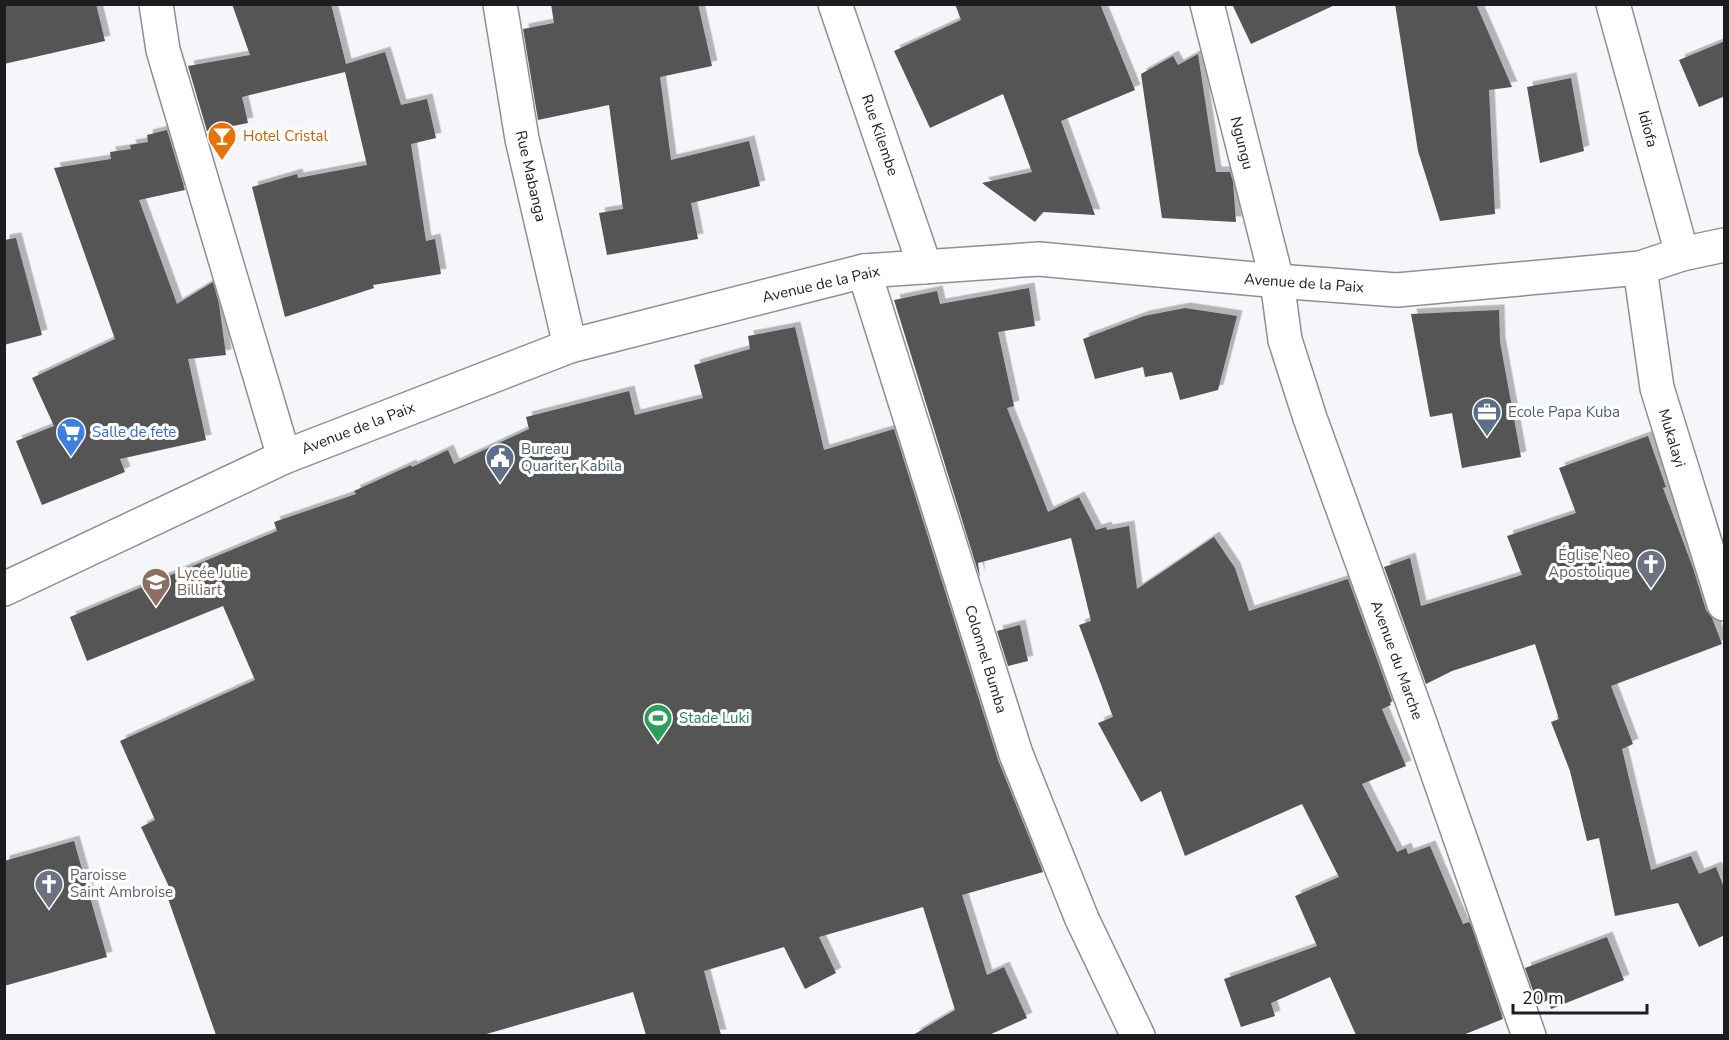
<svg xmlns="http://www.w3.org/2000/svg" width="1729" height="1040" font-family="'Nunito Sans',sans-serif">
	<defs>
		<filter id="shadow"><feDropShadow dx="5.5" dy="-5.5" stdDeviation="0" flood-color="#0004"/></filter>
	</defs>
	<rect width="100%" height="100%" fill="#f5f6fa"/>
	<g fill="#555457" filter="url(#shadow)">
		<path d="M4 4H96L105 41 4 64Z"/>
		<path d="M232 4H331L346 64 385 52 401 105 427 99 436 138 411 144 426 241 435 239 441 274 373 285 374 288 285 317 252 187 297 174 298 178 367 165 345 72 242 97 248 123 207 131 188 66 250 55Z"/>
		<path d="M551 4H698L712 66 660 77 671 160 749 141 760 186 691 203 698 239 607 255 599 213 623 209 609 105 538 120 523 29 554 23Z"/>
		<path d="M955 4H1100L1135 90 1061 121 1095 215 1043 212 1035 222 982 183 1032 172 1003 94 930 128 894 51 961 20Z"/>
		<path d="M1232 4H1337L1251 44Z"/>
		<path d="M1395 4H1476L1512 87 1489 90 1495 214 1440 221 1418 151Z"/>
		<path d="M1725 41V96L1699 107 1679 60Z"/>
		<path d="M1198 54 1216 172H1230L1233 182 1236 222 1162 218 1141 74 1173 56 1178 65Z"/>
		<path d="M1571 78 1584 151 1540 163 1527 87Z"/>
		<path d="M167 130 185 190 139 200 177 304 213 282 219 304 226 355 188 359 206 440 120 459 125 472 42 505 16 441 54 426 32 378 115 339 54 168 111 159 110 152 131 149 130 145 148 142 147 135Z"/>
		<path d="M16 238 42 335 4 345V240Z"/>
		<path d="M1029 288 1035 326 998 332 1014 406 1007 408 1048 512 1079 497 1096 530 1106 527 1107 530 1129 526 1137 589 1214 537 1235 568 1249 611 1348 579 1392 701 1390 703 1391 705 1382 709 1406 766 1362 784 1397 852 1406 848 1408 854 1430 846 1463 924 1469 922 1471 925 1503 1019 1463 1035H1356L1330 977 1271 1003 1275 1016 1241 1027 1224 979 1317 946 1295 896 1339 877 1302 804 1185 856 1161 791 1141 802 1098 723 1113 717 1079 625 1091 621 1071 538 978 563 980 578 894 300 937 291 940 304Z"/>
		<path d="M1185 308 1237 316 1218 390 1180 400 1172 372 1145 377 1143 367 1095 379 1083 339 1144 316Z"/>
		<path d="M1499 310 1500 342 1521 457 1462 468 1452 413 1430 417 1411 314Z"/>
		<path d="M795 327 824 450 894 429 998 760 1043 872 962 895 987 975 1004 967 1027 1018 989 1035H913L955 1010 923 907 819 937 836 973 805 989 784 947 704 971 721 1035H646L633 992 483 1035H216L166 893 171 891 141 827 155 820 120 741 255 680 223 606 87 661 70 617 277 531 274 522 356 494 354 491 411 465 412 467 448 450 454 464 529 429 526 417 629 391 635 415 703 398 694 365 750 349 748 336Z"/>
		<path d="M1648 436 1666 487 1663 488 1693 568 1706 610 1712 618 1722 644 1611 686 1633 744 1622 749 1651 870 1691 856 1699 874 1716 867 1725 890V935L1699 947 1678 903 1615 916 1599 838 1587 841 1570 771 1551 722 1559 719 1535 644 1452 671 1426 684 1384 567 1410 558 1421 606 1522 575 1507 536 1576 513 1559 468Z"/>
		<path d="M1020 625 1028 661 1008 666 997 631Z"/>
		<path d="M74 841 107 957 4 986V861Z"/>
		<path d="M1607 937 1624 980 1551 1009 1548 1000 1538 1005 1525 968Z"/>
	</g>
	<g fill="none" stroke-linecap="round" stroke-linejoin="round">
		<g stroke="#8f8f93" stroke-width="36">
			<g id="minor">
				<path d="M156 4 163 50 284 457"/>
				<path d="M500 4 522 139 570 346"/>
				<path d="M835 4 925 267"/>
				<path d="M1207 4 1277 281 1285 340 1310 418 1418 717 1529 1036"/>
				<path d="M1613 4 1682 254"/>
				<path d="M1640 268 1657 388 1724 604"/>
				<path d="M864 271 1016 754 1082 919 1138 1036"/>
			</g>
		</g>
		<g stroke="#8f8f93" stroke-width="36">
			<path id="tertiary" d="M4 589 284 457 570 346 864 271 1039 259 1277 281 1397 290 1640 268 1682 254 1724 245"/>
		</g>
		<use href="#minor" stroke="#fff" stroke-width="33"/>
		<use href="#tertiary" stroke="#fff" stroke-width="33"/>
	</g>
	<defs>
		<g id="bar-pin" transform="scale(1.5)"><path d="M0 17L-7.5 6A9.5 9.5 0 1 1 7.5 6Z" fill="#e8710a" stroke="#fff"/><path d="M-6-5H6L.8 .8V4.5H3.5V6h-7V4.5H-.8V.8Z" fill="#fff"/></g>
		<g id="office-pin" transform="scale(1.5)"><path d="M0 17L-7.5 6A9.5 9.5 0 1 1 7.5 6Z" fill="#5c6f8a" stroke="#fff"/><path d="M-6-3h4V-5.5h4V-3h4V5H-6ZM-1-4.5V-3h2v-1.5ZM-6 0V1H6V0Z" fill="#fff"/></g>
		<g id="supermarket-pin" transform="scale(1.5)"><path d="M0 17L-7.5 6A9.5 9.5 0 1 1 7.5 6Z" fill="#3f7fe0" stroke="#fff"/><path d="M-6-5.5h2.5l.6 2H6L4.5 2H-2.5L-4.4-4H-6ZM-1.5 3.2a1.3 1.3 0 1 0 .1 0ZM3 3.2a1.3 1.3 0 1 0 .1 0Z" fill="#fff"/></g>
		<g id="civic-pin" transform="scale(1.5)"><path d="M0 17L-7.5 6A9.5 9.5 0 1 1 7.5 6Z" fill="#5c6f8a" stroke="#fff"/><path d="M-.6-6.5H3V-4.5H.6V-3L4-1V1h2V6H-6V1h2V-1L-.6-3ZM-1.2 2.5V6h2.4V2.5Z" fill="#fff"/></g>
		<g id="church-pin" transform="scale(1.5)"><path d="M0 17L-7.5 6A9.5 9.5 0 1 1 7.5 6Z" fill="#6b7280" stroke="#fff"/><path d="M-1.2-6h2.4v3.5h3.3v2.4h-3.3V6h-2.4V-.1h-3.3v-2.4h3.3Z" fill="#fff"/></g>
		<g id="school-pin" transform="scale(1.5)"><path d="M0 17L-7.5 6A9.5 9.5 0 1 1 7.5 6Z" fill="#8d6e63" stroke="#fff"/><path d="M0-5L7-2L0 1L-7-2ZM-4 1L0 2.5L4 1V4Q0 6-4 4Z" fill="#fff"/></g>
		<g id="stadium-pin" transform="scale(1.5)"><path d="M0 17L-7.5 6A9.5 9.5 0 1 1 7.5 6Z" fill="#2e9e5b" stroke="#fff"/><path d="M0-5a6.5 5 0 1 0 0 10a6.5 5 0 1 0 0-10ZM-3.5-1.8h7v3.6h-7Z" fill="#fff"/></g>
	</defs>
	<g fill-rule="evenodd">
		<use href="#bar-pin" x="222" y="136"/>
		<use href="#office-pin" x="1487" y="412"/>
		<use href="#supermarket-pin" x="71" y="432"/>
		<use href="#civic-pin" x="500" y="458"/>
		<use href="#church-pin" x="1651" y="564"/>
		<use href="#school-pin" x="156" y="582"/>
		<use href="#stadium-pin" x="658" y="718"/>
		<use href="#church-pin" x="49" y="884"/>
	</g>
	<g text-anchor="middle" dominant-baseline="central" stroke-width="6" stroke-linejoin="round" paint-order="stroke">
		<g font-size="15" fill="#1d1d1f" stroke="#fff">
			<text transform="translate(1648 129) rotate(75)">Idiofa</text>
			<text transform="translate(880 135) rotate(71)">Rue Kilembe</text>
			<text transform="translate(1242 143) rotate(76)">Ngungu</text>
			<text transform="translate(531 176) rotate(77)">Rue Mabanga</text>
			<text transform="translate(1304 283) rotate(4)">Avenue de la Paix</text>
			<text transform="translate(821 284) rotate(-13)">Avenue de la Paix</text>
			<text transform="translate(358 428) rotate(-21)">Avenue de la Paix</text>
			<text transform="translate(1672 438) rotate(73)">Mukalayi</text>
			<text transform="translate(986 659) rotate(73)">Colonnel Bumba</text>
			<text transform="translate(1397 660) rotate(70)">Avenue du Marche</text>
		</g>
		<g font-size="15" fill="#c56008" stroke="#fff" text-anchor="start">
			<text x="243" y="136">Hotel Cristal</text>
		</g>
		<g font-size="15" fill="#4e5e75" stroke="#fff" text-anchor="start">
			<text x="1508" y="412">Ecole Papa Kuba</text>
			<text x="521" y="449">Bureau<tspan x="521" dy="17">Quariter Kabila</tspan></text>
		</g>
		<g font-size="15" fill="#366cbe" stroke="#fff" text-anchor="start">
			<text x="92" y="432">Salle de fete</text>
		</g>
		<g font-size="15" fill="#5b616d" stroke="#fff" text-anchor="end">
			<text x="1630" y="555">Église Neo<tspan x="1630" dy="17">Apostolique</tspan></text>
			<text x="70" y="875" text-anchor="start">Paroisse<tspan x="70" dy="17">Saint Ambroise</tspan></text>
		</g>
		<g font-size="15" fill="#785e54" stroke="#fff" text-anchor="start">
			<text x="177" y="573">Lycée Julie<tspan x="177" dy="17">Billiart</tspan></text>
		</g>
		<g font-size="15" fill="#27864d" stroke="#fff" text-anchor="start">
			<text x="679" y="718">Stade Luki</text>
		</g>
	</g>
	<rect width="1729" height="1040" fill="none" stroke="#1d1d1f" stroke-width="12"/>
	<path d="M1513 1004v9h134v-9" fill="none" stroke="#1d1d1f" stroke-width="3"/>
	<text x="1522" y="1004" font-size="18" fill="#1d1d1f" stroke="#ffffff" stroke-width="4.5" paint-order="stroke">20 m</text>
</svg>
